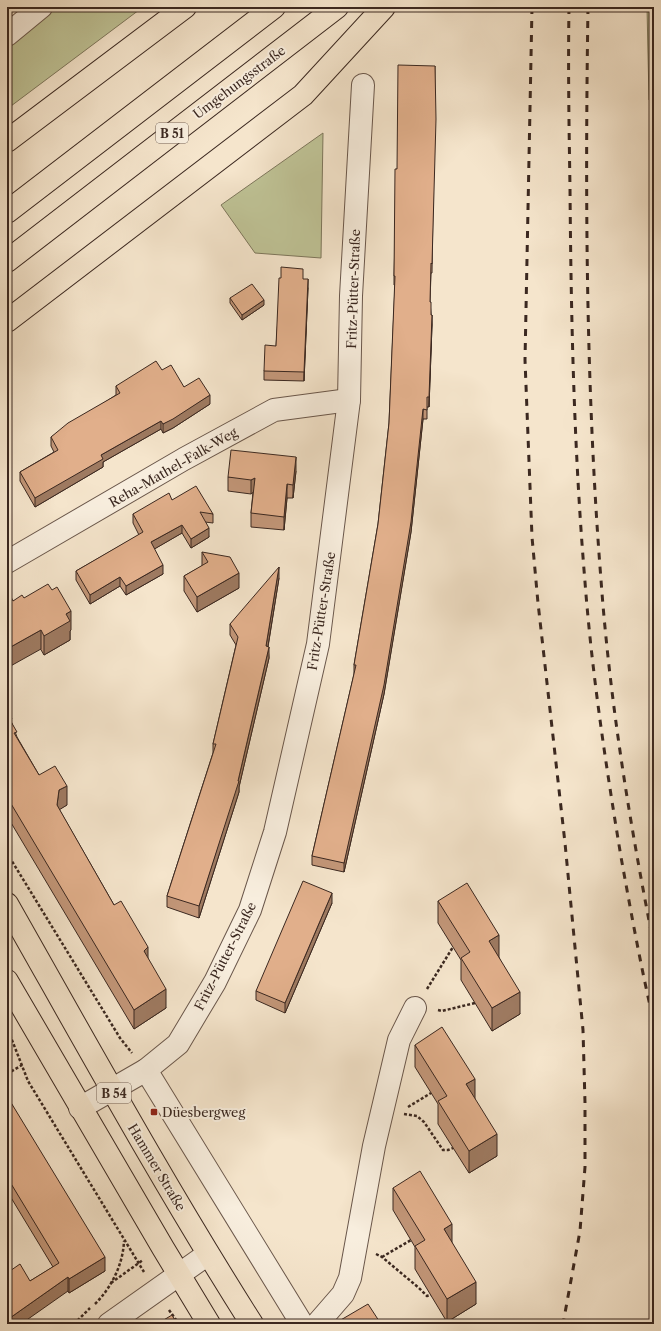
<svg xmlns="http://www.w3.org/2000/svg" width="661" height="1331" font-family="'Libre Caslon Text',serif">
	<rect width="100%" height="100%" fill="#f5e5cc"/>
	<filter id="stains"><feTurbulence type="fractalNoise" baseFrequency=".005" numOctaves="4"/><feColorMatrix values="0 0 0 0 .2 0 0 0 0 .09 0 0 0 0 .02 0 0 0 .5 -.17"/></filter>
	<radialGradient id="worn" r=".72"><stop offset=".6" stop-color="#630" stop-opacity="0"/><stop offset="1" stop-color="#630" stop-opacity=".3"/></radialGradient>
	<g fill="#bfc396" stroke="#7d765b">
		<path d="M54 7H143L7 109V47Z"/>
		<path d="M647 7H654V100H649Z"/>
		<path d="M323 133 321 258 255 253 221 205Z"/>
	</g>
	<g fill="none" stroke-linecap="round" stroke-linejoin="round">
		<g stroke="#6a574b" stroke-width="24">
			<g id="minor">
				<path d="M7 35 41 7"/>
				<path d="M7 562 184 459 274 410 349 400"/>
				<path d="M146 1070 302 1324"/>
				<path d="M80 1108 146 1070 178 1044 215 982 250 910 275 832 318 644 349 400 351 296 363 85"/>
				<path d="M109 1324 208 1254"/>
				<path d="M317 1324 343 1294 350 1278 374 1146 399 1040 415 1008"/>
			</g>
		</g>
		<g stroke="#3b2820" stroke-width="24">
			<g id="major">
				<path d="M7 904C87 1045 165 1187 252 1324"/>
				<path d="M7 981 163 1248 209 1324"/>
			</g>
		</g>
		<g stroke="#3b2820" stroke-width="24">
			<g id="highway">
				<path d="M7 141 185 7"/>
				<path d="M7 212 274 7"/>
				<path d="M7 261 337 7"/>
				<path d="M7 321 303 95 384 7"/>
			</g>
		</g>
		<g stroke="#3b2820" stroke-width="2.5" stroke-dasharray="3 2" stroke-linecap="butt">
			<path d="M7 853 120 1038 132 1053"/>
			<path d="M427 989 453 947"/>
			<path d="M438 1010 442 1011 475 1003"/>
			<path d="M10 1035 28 1081 144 1272"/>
			<path d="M7 1074 22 1065"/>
			<path d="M408 1107 431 1093"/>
			<path d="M404 1114 417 1116 424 1122 443 1150H448L453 1148"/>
			<path d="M376 1254 382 1257 419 1288 427 1296 431 1295"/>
			<path d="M382 1257 411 1240"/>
			<path d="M111 1283 143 1260"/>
			<path d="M95 1304C112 1287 123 1264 124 1241"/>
			<path d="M169 1310 179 1324"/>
			<path d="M74 1324 90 1308"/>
		</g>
		<use href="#minor" stroke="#f8eede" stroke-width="22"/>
		<use href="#major" stroke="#f5e5cc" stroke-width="22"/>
		<use href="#highway" stroke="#f5e5cc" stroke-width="22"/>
		<g stroke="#3b2820" stroke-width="3" stroke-dasharray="7 7" stroke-linecap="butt">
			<path d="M532 7 525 360 532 537 538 603 565 843 577 968 583 1030 585 1103V1167L580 1231 563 1324"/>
			<path d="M569 7C568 67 569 127 570 187 571 319 574 451 585 582 592 674 606 766 621 857 631 912 641 968 654 1023"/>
			<path d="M588 7C585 198 586 390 601 580 610 703 630 825 654 946"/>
		</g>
	</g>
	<g fill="#c29678" stroke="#3b2820">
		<path d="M435 66 432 273H431L430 302 432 325 429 407H427V419H423L411 532 384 694 344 872 312 865V856L354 674V665L378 524 389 423 395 285H394V276L397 169Z"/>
		<path d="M281 278 303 279 308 288 304 381 264 380V371L276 346Z"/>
		<path d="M230 298 264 305 242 320 230 303Z"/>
		<path d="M162 370 184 387 210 404 173 428 163 433 161 429 103 462V467L35 507 20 481V472L54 452 51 446V437L116 395V386Z"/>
		<path d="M296 471 293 498H287L284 530 251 527V513L253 492 251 494 228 491V477Z"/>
		<path d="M172 500 213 514V523L205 522 209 537 191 548 182 533 154 549 163 574 126 595 120 586 90 604 76 580V571L139 535 133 523V514Z"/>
		<path d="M202 552 239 588 197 612 184 591V576L202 566Z"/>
		<path d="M279 578 268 647 269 658 239 787V792L199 918 167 907V896L213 753V744L236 645 230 635V624Z"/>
		<path d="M24 598 71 630 70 631V640L44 655 13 601Z"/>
		<path d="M7 710 17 737 39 775 67 805 59 809 114 905 148 959 166 1008 134 1029 7 816Z"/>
		<path d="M438 901 499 957 520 1014 492 1031 461 980V960L438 923Z"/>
		<path d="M332 903 285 1013 256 1000V991Z"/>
		<path d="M415 1045 497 1156 469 1173 438 1124V1104L415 1067Z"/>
		<path d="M7 1096 105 1271 69 1293 68 1291 30 1281 53 1267 7 1191Z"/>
		<path d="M393 1188 452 1243 476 1304 447 1322 415 1269V1247L393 1210Z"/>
	</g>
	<g fill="#9e7a61" stroke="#3b2820">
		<path d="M7 7H14L7 13Z"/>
		<path d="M308 279V288L304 381V372Z"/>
		<path d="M264 300V305L242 320V315Z"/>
		<path d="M432 315V325L429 407V397Z"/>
		<path d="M210 395V404L173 428 163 433V424Z"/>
		<path d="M423 409V419L411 532 384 694 344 872V863Z"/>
		<path d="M161 421V429L103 462V467L35 507V498L101 455Z"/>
		<path d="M296 457V471L293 498V485Z"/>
		<path d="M255 478V491L251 494V480Z"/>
		<path d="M287 484V498L284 530V517Z"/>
		<path d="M182 525V533L151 551V542Z"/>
		<path d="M209 528V537L191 548V539Z"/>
		<path d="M163 565V574L126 595V586Z"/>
		<path d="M279 567V578L266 658V646Z"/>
		<path d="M239 573V588L197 612V597Z"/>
		<path d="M120 577V586L90 604V595Z"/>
		<path d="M71 611V630L70 631V640L44 655V636L66 614Z"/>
		<path d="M41 630V649L7 668V649Z"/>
		<path d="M269 647V658L239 787V792L199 918V906L238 781Z"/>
		<path d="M67 786V805L59 810 57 805 59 790Z"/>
		<path d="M332 893V903L285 1013V1003Z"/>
		<path d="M499 935V957L489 964V941Z"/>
		<path d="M148 947V967L144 951Z"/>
		<path d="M166 989V1008L134 1029V1010Z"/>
		<path d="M520 992V1014L492 1031V1008Z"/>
		<path d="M475 1079V1101L466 1084Z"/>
		<path d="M497 1134V1156L469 1173V1151Z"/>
		<path d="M452 1224V1246L444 1229Z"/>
		<path d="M105 1257V1271L69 1293V1279Z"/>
		<path d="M68 1277V1291L21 1324H7V1320Z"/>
		<path d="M476 1282V1304L447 1322V1299Z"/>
	</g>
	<g fill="#e1af8b" stroke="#3b2820">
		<path d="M398 65 435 66 436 119 432 264 431 263 430 302H431V315H432L429 397H427V410L423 409 411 522 384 685 344 863 312 856 356 665H354L378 524 389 423 395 276H394L395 169H397Z"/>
		<path d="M281 267 303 269V279H308L304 372 264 371 265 345 276 346 279 278H281Z"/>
		<path d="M252 284 264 300 242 315 230 298Z"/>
		<path d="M156 361 162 370 171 365 184 387 199 378 210 395 173 419 163 424 161 421 101 455 103 459 35 498 20 472 58 450 51 437 68 423 120 393 116 386Z"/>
		<path d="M231 450 296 457 293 485 287 484 284 517 251 513 255 478 251 480 228 477Z"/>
		<path d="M196 486 213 514 200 512 209 528 191 539 182 525 151 542 163 565 126 586 120 577 90 595 76 571 143 532 133 514 169 493 172 500Z"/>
		<path d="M202 552 230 557 239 573 197 597 184 576 208 562Z"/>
		<path d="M279 567 266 646 269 647 238 781H239L199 906 167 896 216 744H213L238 637 230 624Z"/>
		<path d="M48 584 52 590 57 587 71 611 66 614 70 621 44 636 41 630 7 649V600L11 597 13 601 22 595 24 598Z"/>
		<path d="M7 710 12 719 10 720 17 732 14 733 39 775 55 766 67 786 59 790 57 805 114 905 121 901 148 947 144 951 166 989 134 1010 7 797Z"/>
		<path d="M303 881 332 893 285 1003 256 991Z"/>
		<path d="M467 883 499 935 489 941 520 992 492 1008 461 958 470 952 438 901Z"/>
		<path d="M442 1027 475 1079 466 1084 497 1134 469 1151 438 1101 447 1096 415 1045Z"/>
		<path d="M7 1096 105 1257 69 1279 68 1277 7 1320V1273L20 1264 30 1281 59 1263 7 1177Z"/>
		<path d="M420 1171 452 1224 444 1229 476 1282 447 1299 415 1246 425 1240 393 1188Z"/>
		<path d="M368 1304 381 1324H341L339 1321Z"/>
		<path d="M172 1315 177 1324H157Z"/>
	</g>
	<rect fill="#8f2418" stroke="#f8eede" stroke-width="1.5" x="150" y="1108" width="8" height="8" rx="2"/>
	<g text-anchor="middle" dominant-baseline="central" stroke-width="4" stroke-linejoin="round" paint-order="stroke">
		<g fill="#f8eede" stroke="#746359" stroke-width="1">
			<rect x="156" y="123" width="32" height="20" rx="3"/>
			<rect x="97" y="1083" width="34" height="20" rx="3"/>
		</g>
		<g font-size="12" font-weight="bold" fill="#3b2820">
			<text x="172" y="133">B 51</text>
			<text x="114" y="1093">B 54</text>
		</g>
		<g font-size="13" fill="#3b2820" stroke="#f8eede">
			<text transform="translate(239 82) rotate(-37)">Umgehungsstraße</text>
			<text transform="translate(353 289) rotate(-88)">Fritz-Pütter-Straße</text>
			<text transform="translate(173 467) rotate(-30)">Reha-Mathel-Falk-Weg</text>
			<text transform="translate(321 611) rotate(-81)">Fritz-Pütter-Straße</text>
			<text transform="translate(225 956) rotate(-63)">Fritz-Pütter-Straße</text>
			<text transform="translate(157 1167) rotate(59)">Hammer Straße</text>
		</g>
		<g font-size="13" fill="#3b2820" stroke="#f8eede" text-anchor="start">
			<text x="162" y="1112">Düesbergweg</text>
		</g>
	</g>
	<rect width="661" height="1331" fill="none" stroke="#f5e5cc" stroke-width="24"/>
	<rect x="8" y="8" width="645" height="1315" fill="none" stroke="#3b2820" stroke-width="2"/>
	<rect x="12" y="12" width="637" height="1307" fill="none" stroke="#3b2820"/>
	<rect width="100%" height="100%" filter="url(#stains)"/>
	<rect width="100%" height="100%" fill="url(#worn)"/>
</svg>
